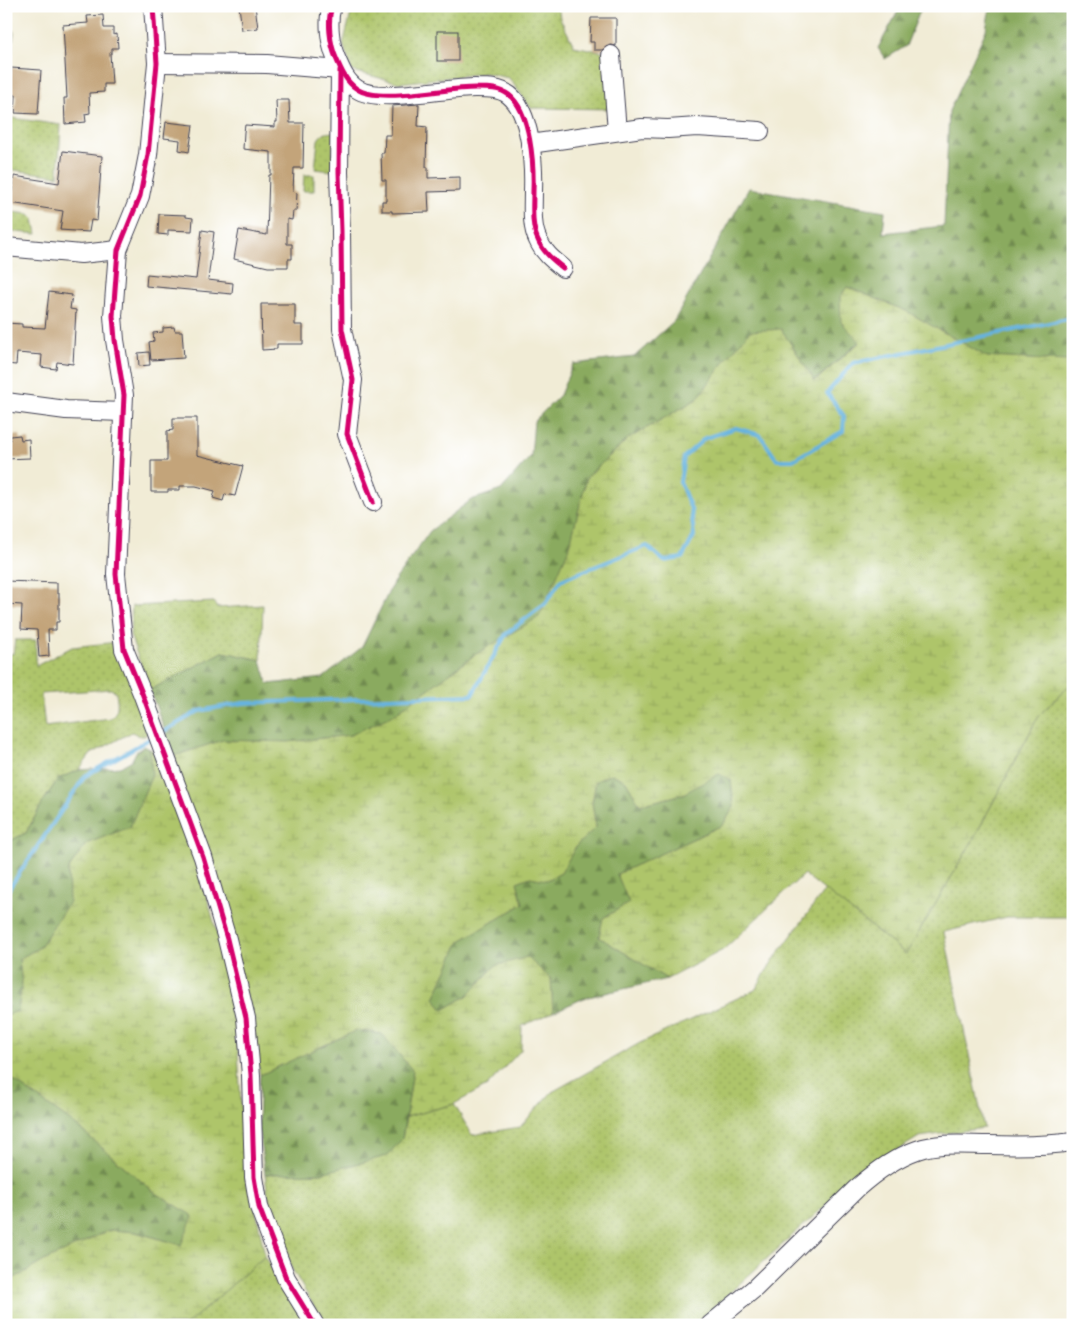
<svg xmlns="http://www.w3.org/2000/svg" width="1079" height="1331" font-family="'Libre Caslon Text',serif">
	<defs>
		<pattern id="grass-dots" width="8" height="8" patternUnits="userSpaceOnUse" patternTransform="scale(1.25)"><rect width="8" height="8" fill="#aec56a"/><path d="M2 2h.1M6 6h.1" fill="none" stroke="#95a95d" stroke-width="1.8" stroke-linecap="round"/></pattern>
		<pattern id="forest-firs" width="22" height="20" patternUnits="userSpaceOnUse" patternTransform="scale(1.25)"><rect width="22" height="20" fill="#8aaa5e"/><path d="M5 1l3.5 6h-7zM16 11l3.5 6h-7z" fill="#708a4f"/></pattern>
		<pattern id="wetland-marsh" width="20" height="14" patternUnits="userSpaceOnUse" patternTransform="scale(1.25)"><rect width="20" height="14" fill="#aec56a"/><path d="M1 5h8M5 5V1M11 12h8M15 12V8" fill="none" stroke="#95a95d"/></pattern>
	</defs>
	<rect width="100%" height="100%" fill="#fff"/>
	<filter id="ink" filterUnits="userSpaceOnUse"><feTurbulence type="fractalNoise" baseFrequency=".02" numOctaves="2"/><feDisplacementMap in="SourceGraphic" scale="10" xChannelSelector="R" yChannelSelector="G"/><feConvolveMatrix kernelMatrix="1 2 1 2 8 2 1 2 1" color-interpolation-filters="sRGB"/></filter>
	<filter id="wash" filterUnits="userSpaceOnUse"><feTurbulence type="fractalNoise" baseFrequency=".0096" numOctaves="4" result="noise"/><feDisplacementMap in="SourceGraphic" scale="20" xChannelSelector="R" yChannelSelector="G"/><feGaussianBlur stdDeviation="1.12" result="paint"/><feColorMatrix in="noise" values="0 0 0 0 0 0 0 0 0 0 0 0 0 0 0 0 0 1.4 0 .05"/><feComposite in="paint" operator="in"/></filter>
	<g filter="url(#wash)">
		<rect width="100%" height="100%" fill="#f1ecd6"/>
		<g fill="url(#grass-dots)" stroke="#687452" fill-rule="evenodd">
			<path d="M353 6H558L560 18 574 46 619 55 620 109 531 108 509 78 485 73 400 83 352 71 343 44Z"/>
			<path d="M6 11 14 33 11 59 6 60Z"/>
			<path d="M6 112 12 118 61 125 58 176 6 169Z"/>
			<path d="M333 132 332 171 315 169 318 140C321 133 326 133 333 132Z"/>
			<path d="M304 175H314V191H303Z"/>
			<path d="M11 212 29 214 34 219 37 234 6 231V218Z"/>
			<path d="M214 602 217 608 263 605 261 660 223 652 150 690 130 635 132 606Z"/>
			<path d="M15 640H36V666L72 647 117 642 150 730 145 736H140L132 732 91 754 79 770 58 779 43 802 26 833 6 843V653L13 654ZM111 689 116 692C117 702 120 711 110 718L45 727 41 694Z"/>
			<path d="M1073 682V917H1007L944 932 984 1128 919 1137 901 1148 847 1186 694 1325H325L292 1269 270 1213 265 1174 321 1173 402 1139 406 1117 454 1104 472 1135 520 1127 552 1092 640 1043 755 990 772 962 825 890 906 954 973 840 1039 715Z"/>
			<path d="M265 1256 307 1325H186Z"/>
		</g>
		<g fill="url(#forest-firs)" stroke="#56664c">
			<path d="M901 6H922L906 46 885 59 878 48Z"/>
			<path d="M990 6H1073V357L1067 361 987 357 906 311 847 287 860 341 814 381 781 329 728 357 697 399 628 439 587 477 569 548 540 617 476 654 393 715 351 735 288 742 223 740 174 756 150 690 223 652 261 660 268 684 323 678 362 647 393 583 430 531 471 500 501 490 531 456 534 421 560 395 573 364 634 357 674 321 749 188 885 211 883 233 944 226 949 111 986 30Z"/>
			<path d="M144 746 150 749 152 775 130 827 86 844 68 870 69 902 40 947 19 959 22 984 18 1011 6 1015V843L26 833 43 802 58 779 79 770 120 767 132 760 136 752Z"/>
			<path d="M719 773 731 780 734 807 723 825 617 874 629 903 603 918 599 937 667 979 584 998 553 1012 551 979 495 966 467 996 443 1010 434 998 460 941 523 904 517 882 530 877 547 880 561 873 576 846 596 827 592 803 596 781 612 774 626 781 640 805 683 794Z"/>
			<path d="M357 1030 382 1034 413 1071 402 1139 387 1156 321 1173 265 1174 258 1126 260 1075Z"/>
			<path d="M6 1075 73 1123 153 1191 193 1216 182 1245 135 1232 110 1230 46 1260 6 1283Z"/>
		</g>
		<g fill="url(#wetland-marsh)" stroke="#687452">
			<path d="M847 287 906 311 987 357 1067 361 1073 357V682L1039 715 973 840 906 954 804 874 723 950 667 979 599 937 603 918 629 903 617 874 723 825 734 807 731 780 719 774 683 794 640 805 626 781 612 774 596 781 592 803 596 827 576 846 561 873 547 880 530 877 517 882 523 904 460 941 434 998 443 1010 467 996 495 966 527 957 551 979 553 1012 522 1026 521 1050 487 1086 454 1104 406 1117 413 1071 382 1034 357 1030 260 1075 251 1018 174 756 223 740 288 742 351 735 393 715 476 654 539 617 569 548 587 477 628 439 697 399 728 357 750 331 781 329 815 381 860 342 841 322 840 297Z"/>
			<path d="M150 749 157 753 195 853 228 973 237 1031 243 1144 265 1256 186 1325H6V1283L46 1260 110 1230 135 1232 181 1245 193 1216 153 1191 73 1123 6 1075V1015L18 1011 22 984 19 959 40 947 69 902 68 870 86 844 130 827 152 775Z"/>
		</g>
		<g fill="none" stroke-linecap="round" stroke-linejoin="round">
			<g stroke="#66b3df" stroke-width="4">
				<path d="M161 733 199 711 243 703 472 695 506 634 545 604 561 580 647 546 664 561 682 558 694 536 691 509 680 482 684 457 705 438 736 428 760 435 777 460H793L843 431 844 416 827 393 853 363 1073 318"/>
				<path d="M6 893 85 776 153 737"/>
			</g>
		</g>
		<g id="blocks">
			<g fill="#c3a47a">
				<path d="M239 6H255L258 28 242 30Z"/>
				<path d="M103 15 104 28H113V35L117 34 118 48H112V53H110L112 84H104V92L89 93 90 113 85 114 86 122 65 124 64 98H67L63 25 88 23 87 16Z"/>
				<path d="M591 18H616V46L610 45 602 50H594V42H590Z"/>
				<rect x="437" y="31" width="21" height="30"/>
				<path d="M11 68 41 70 38 114 15 113 16 95H9Z"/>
				<path d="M276 100H289L290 123H304L303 168H294L293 192 297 193 296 211H293L292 220 287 219V244H292V259H288V267H268L234 259 239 230 267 235 269 175H271V152L243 149 244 132 245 125 275 127V122H277Z"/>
				<path d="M419 104 418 126 427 127 426 167H428V178L460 177V191L428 192 429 212 392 213V211H382V201H386V180H382L381 153H384L385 135H391L392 106Z"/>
				<path d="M166 122 193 125 189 152 179 150 180 140 164 138Z"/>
				<path d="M63 151 102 156 97 221 91 220 89 232 60 230 63 211 10 203 14 176 59 183Z"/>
				<path d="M159 214 186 215V217L193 218 192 231 168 230V235L158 234Z"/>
				<path d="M202 230 214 232 208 280 233 283 232 294 146 286 147 274 196 279Z"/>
				<path d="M49 292 72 295 70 309 76 310 73 364 57 362 56 369 41 367 42 355 17 353 16 365 6 364V323L22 324V327L45 328Z"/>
				<path d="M261 304H295V325H303V344H277V349L262 350Z"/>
				<path d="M174 327 175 331H182L184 358 151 360 149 342 154 341 153 333 163 332V328Z"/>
				<path d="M149 352 150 365 139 366 138 353Z"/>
				<path d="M173 418H197V455L243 466 235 496 225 494 223 501 213 498 215 491 196 486H180V490H168V492H151V461H167V431L173 430Z"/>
				<path d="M20 435 21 440 29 439 30 458 6 459V441L10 440V436Z"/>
				<path d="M6 581 57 583V593H59V622H56V630H48L49 656 39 657 37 630 21 629 22 605 6 604Z"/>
			</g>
		</g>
	</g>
	<g filter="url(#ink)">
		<use href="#blocks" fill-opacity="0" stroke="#414052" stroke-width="1"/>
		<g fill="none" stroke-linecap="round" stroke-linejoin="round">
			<g stroke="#414052" stroke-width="20">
				<g id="minor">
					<path d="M153 6 157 63 148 155 140 196 118 250 113 316 115 340 124 395 116 574 124 649 142 693 203 857 227 939 246 1018 251 1075 254 1177 259 1207 286 1278 315 1325"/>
					<path d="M332 6C327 21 330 44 336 58 341 70 346 82 357 89 379 104 448 87 477 88 488 88 500 88 509 95 531 112 534 165 533 191 533 207 531 226 538 240 543 252 553 260 563 268"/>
					<path d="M611 55 617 131"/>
					<path d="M157 63 267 64 340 70"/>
					<path d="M340 70 339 172 341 231 342 329 353 380 347 434 373 502"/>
					<path d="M530 144 642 128 668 129 697 127 760 131"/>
					<path d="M6 247 81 254 118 250"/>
					<path d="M6 402 66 410 123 412"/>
					<path d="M710 1325 755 1288 856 1189C874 1173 894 1158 917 1150 940 1142 965 1145 989 1145 1017 1146 1045 1146 1073 1142"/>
				</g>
			</g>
			<use href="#minor" stroke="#fff" stroke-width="18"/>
			<g stroke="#fff" stroke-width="8">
				<g id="cycleway">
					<path d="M153 6 157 63 148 155 140 196 118 250 113 316 115 340 124 395 116 574 124 649 142 693 203 857 227 939 246 1018 251 1075 254 1177 259 1207 286 1278 315 1325"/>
					<path d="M332 6C327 21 330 44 336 58 341 70 346 82 357 89 379 104 448 87 477 88 488 88 500 88 509 95 531 112 534 165 533 191 533 207 531 226 538 240 543 252 553 260 563 268"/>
					<path d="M340 70 339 172 341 231 342 329 353 380 347 434 373 502"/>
				</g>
			</g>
			<use href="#cycleway" stroke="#d6006c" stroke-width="5"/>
		</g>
	</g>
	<rect width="1079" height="1331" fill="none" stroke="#fff" stroke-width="25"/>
</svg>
